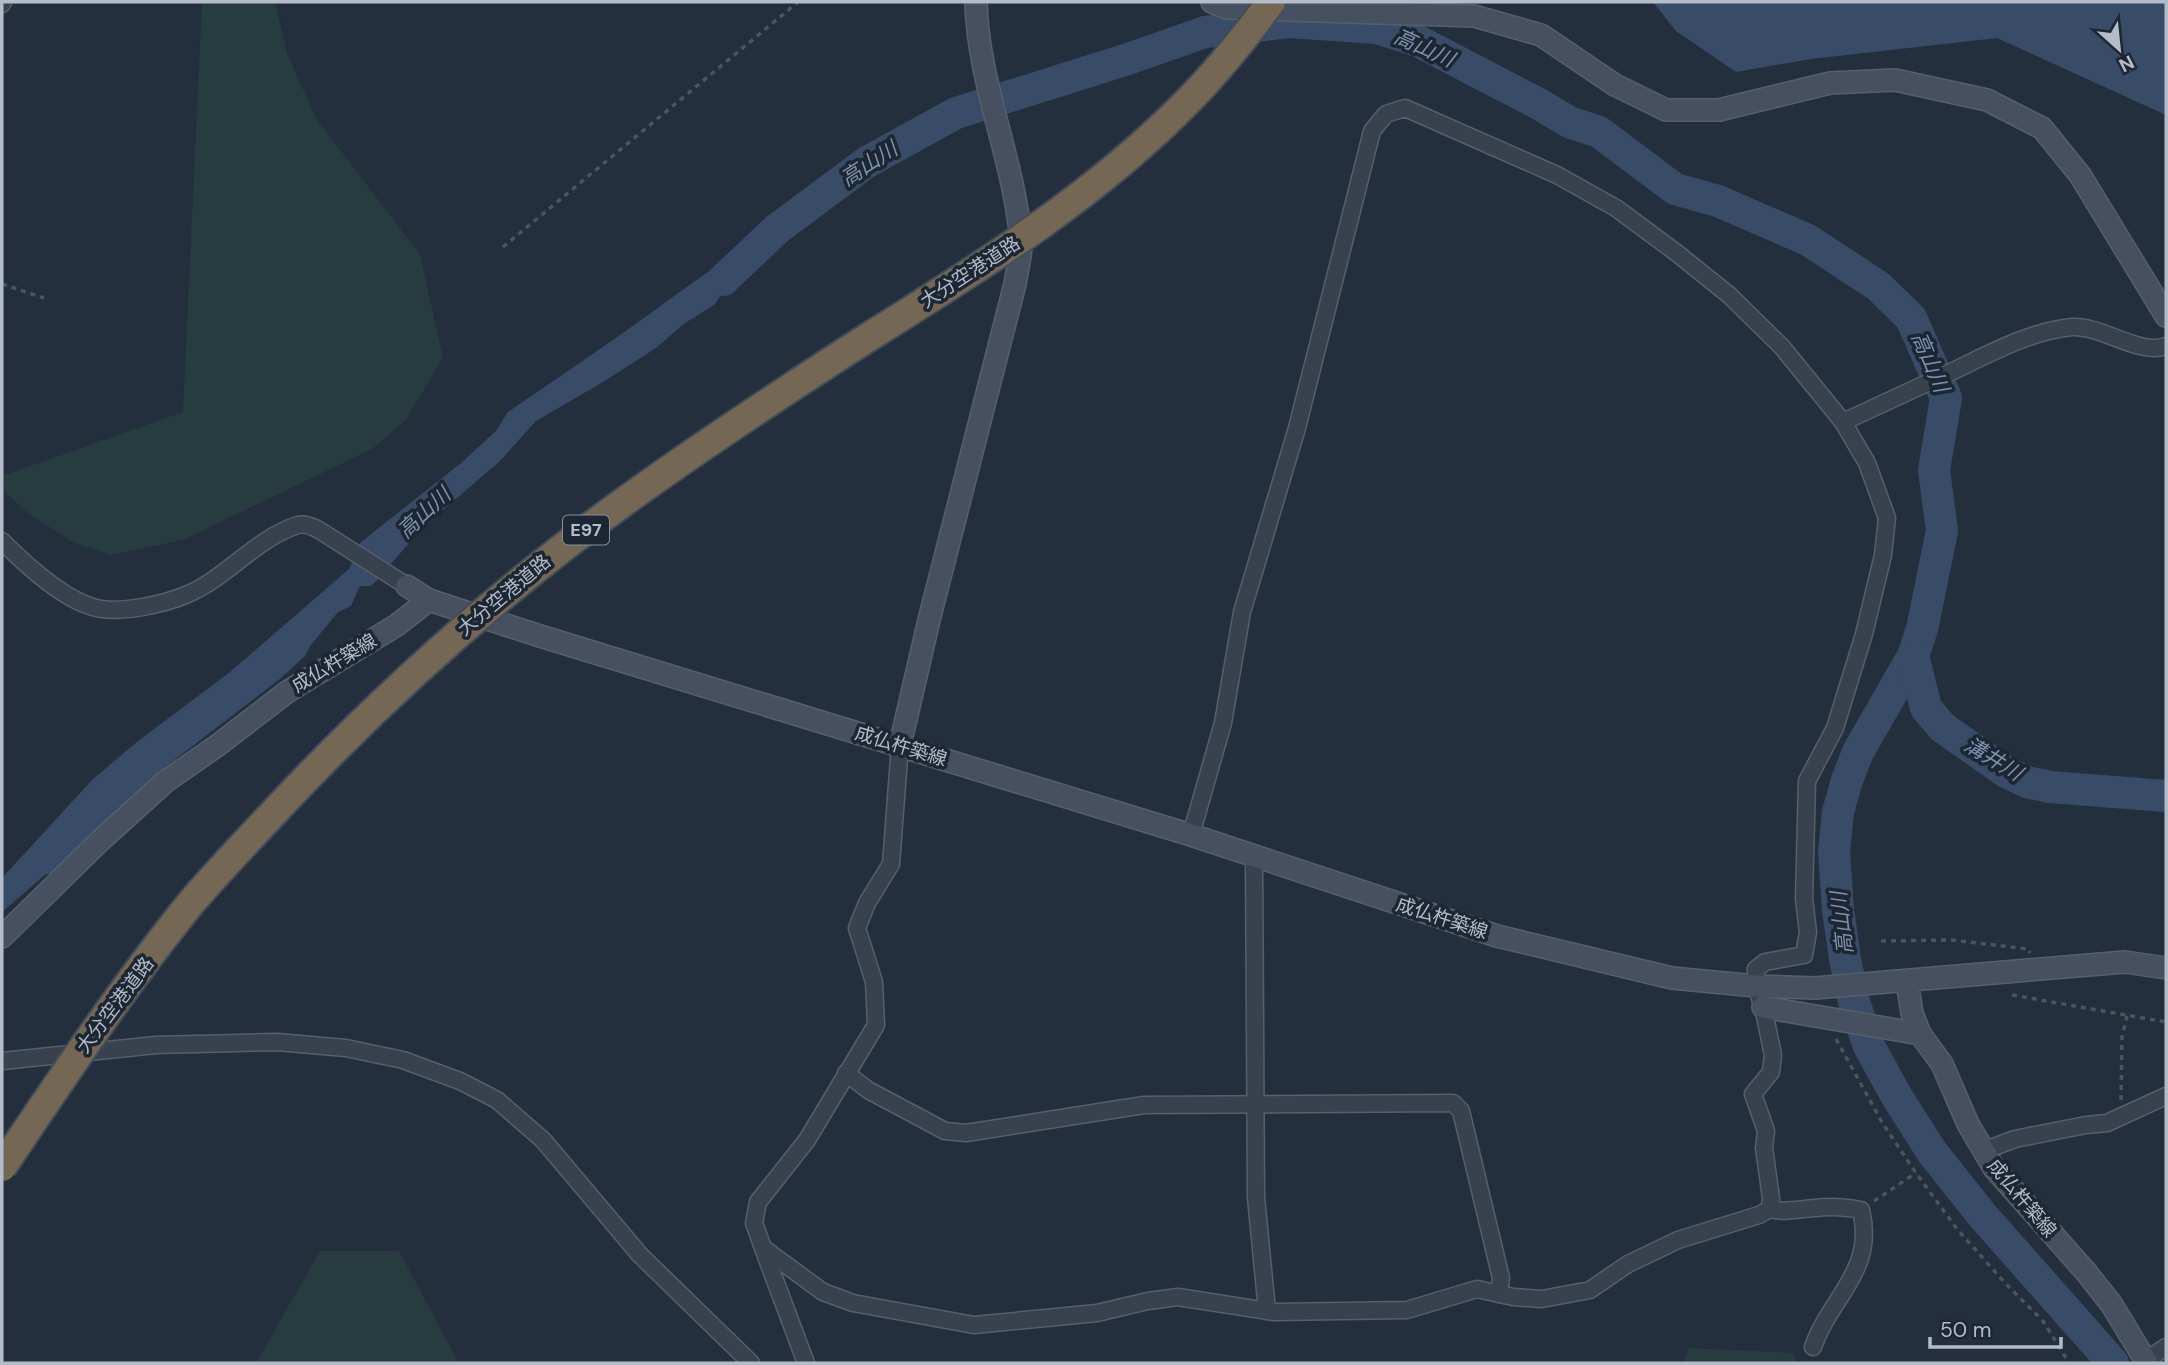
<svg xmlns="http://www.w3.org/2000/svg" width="2168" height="1365" font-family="'DM Sans','Noto Sans JP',sans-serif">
	<rect width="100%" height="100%" fill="#242f3e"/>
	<g fill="#263c3f">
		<path d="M202 2H275L287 54 316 118 420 255 443 358 406 420 372 449 183 540 110 555 73 542 29 514 2 489V476L183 412Z"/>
		<path d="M320 1251H399L459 1363H256Z"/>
		<path d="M1689 1348 1794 1353 1796 1363H1684Z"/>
	</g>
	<g fill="#394c67">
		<path d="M1653 2H2166V115L1997 38 1811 59 1736 72 1676 31Z"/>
		<path d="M767 236 747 258 714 305 685 323 656 348 603 382 536 421 500 461 421 529 379 578 371 586H360L351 606 338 612 310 646 305 656 281 678 168 765 80 846 55 872 45 875 2 912V878L93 779 138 741 230 672 349 569 361 542 461 463 496 431 508 412C557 378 607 345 655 310 692 283 727 257 767 236Z"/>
	</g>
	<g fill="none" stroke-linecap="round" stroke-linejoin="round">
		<g stroke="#394c67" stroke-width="32">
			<path d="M723 280 777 229 867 162 956 113 1128 59 1205 32 1289 22 1377 28 1418 41 1539 104 1569 122 1599 132 1675 189 1718 201 1808 240 1878 286 1911 318 1946 398 1934 470 1942 531 1922 629 1913 656 1858 752 1847 780 1838 812 1834 852 1838 910 1845 959 1854 1002 1869 1046 1897 1097 1932 1152 1982 1215 2113 1363"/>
			<path d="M1913 656 1926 708 1942 727 2006 772 2027 782 2050 787 2166 796"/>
		</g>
		<g stroke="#565f6c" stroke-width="19">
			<g id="street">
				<path d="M2 4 3 2"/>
				<path d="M1843 422C1879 405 1915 389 1951 372 1989 354 2030 331 2072 327 2101 325 2140 356 2166 346"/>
				<path d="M2 541C25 564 61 598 93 607 118 615 165 604 188 594 226 578 258 537 298 525 305 523 312 526 319 530L407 586"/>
				<path d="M900 745 891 864 867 903 857 928 874 982 876 1025 807 1140 758 1202 754 1223 763 1248 823 1292 853 1303 974 1325 1097 1313 1148 1301 1178 1297 1274 1312 1407 1310 1477 1289 1513 1297 1542 1299 1590 1290 1628 1264 1678 1240 1759 1215 1770 1209 1771 1198 1764 1148 1766 1131 1753 1094 1771 1072 1773 1055 1763 1007 1756 986V969L1765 962 1804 955 1808 932 1804 899 1807 781 1835 728 1864 634 1883 555 1887 518 1867 463 1843 422 1782 347 1729 295 1678 254 1616 208 1557 175 1405 108 1386 114 1372 131 1297 428 1242 612 1223 723 1191 835"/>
				<path d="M1254 856 1256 1197 1267 1311"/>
				<path d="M2 1061 156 1045 277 1042 346 1048 403 1060 460 1081 497 1100 543 1140 640 1255 751 1363"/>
				<path d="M846 1073 868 1090 945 1131 966 1133 1144 1105 1453 1103 1461 1111 1501 1278 1499 1294"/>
				<path d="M1983 1151 2015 1139 2086 1125 2107 1123 2166 1096"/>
				<path d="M1770 1209C1786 1213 1799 1209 1815 1208 1830 1206 1845 1207 1861 1210 1876 1271 1830 1297 1813 1347"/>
				<path d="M764 1251 806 1363"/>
				<path d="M2145 1361 2166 1347"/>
			</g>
		</g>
		<g stroke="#565f6c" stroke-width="24">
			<g id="secondary">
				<path d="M1212 2 1227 8 1474 16 1541 35 1615 85 1666 110H1719L1830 83 1895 80 1987 100 2042 128 2080 175 2166 316"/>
				<path d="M407 586 429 600 540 636 1191 835 1497 936 1672 978 1756 986 1815 988 2125 962 2166 968"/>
				<path d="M900 745 929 620 1015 284C1017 270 1022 254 1021 241 1014 159 978 84 976 2"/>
				<path d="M2 937 101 840 165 782 218 745 287 692 397 625 429 600"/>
				<path d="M1907 982 1912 1013 1920 1034 1942 1064 1968 1124 1994 1168 2086 1272 2112 1305 2147 1363"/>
				<path d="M1763 1007 1920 1034"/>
			</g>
		</g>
		<g stroke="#44595c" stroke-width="3.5" stroke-dasharray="5 5" stroke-linecap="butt">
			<path d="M503 247 798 2"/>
			<path d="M2 284 44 298"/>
			<path d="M1881 941 1952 940 2028 949 2030 953"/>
			<path d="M2012 995 2166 1022"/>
			<path d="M1836 1039 1883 1124 1916 1173 1957 1229 2006 1284 2043 1321 2069 1363"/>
			<path d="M2121 1100 2122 1037 2127 1016"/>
			<path d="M1874 1201 1916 1173"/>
		</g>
		<use href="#street" stroke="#38414e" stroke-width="16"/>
		<use href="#secondary" stroke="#465061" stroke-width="21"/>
		<g stroke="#434c59" stroke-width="32" stroke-linecap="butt">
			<path id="highway-bridge" d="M2 1167C62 1078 122 988 190 904 218 871 249 839 279 807 389 690 508 584 639 491 713 438 788 389 864 340 977 269 1093 198 1187 102 1218 71 1245 37 1271 2"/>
		</g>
		<use href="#highway-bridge" stroke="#746855" stroke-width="28"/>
	</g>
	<g text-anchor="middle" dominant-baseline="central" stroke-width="7" stroke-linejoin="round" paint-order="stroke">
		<rect fill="#1d2633" stroke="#878f9c" stroke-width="2" x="563" y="515.5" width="46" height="29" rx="5"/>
		<g font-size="18" font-weight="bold" fill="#b4bcc9">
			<text x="586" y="530">E97</text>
		</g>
		<g font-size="19" fill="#b4bcc9" stroke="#1d2633">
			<text transform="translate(970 272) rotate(-33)">大分空港道路</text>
			<text transform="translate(504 595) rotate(-40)">大分空港道路</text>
			<text transform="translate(334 663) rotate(-31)">成仏杵築線</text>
			<text transform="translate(901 746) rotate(17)">成仏杵築線</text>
			<text transform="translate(1442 918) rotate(18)">成仏杵築線</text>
			<text transform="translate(115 1005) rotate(-53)">大分空港道路</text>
			<text transform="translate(2022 1198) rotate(50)">成仏杵築線</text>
		</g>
		<g font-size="21" font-style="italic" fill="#7c92b1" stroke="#1d2633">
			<text transform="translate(1424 48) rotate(24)">高山川</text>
			<text transform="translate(869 164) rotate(-33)">高山川</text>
			<text transform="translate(1930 362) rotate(67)">高山川</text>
			<text transform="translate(424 513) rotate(-43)">高山川</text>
			<text transform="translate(1993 759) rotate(31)">溝井川</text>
			<text transform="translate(1842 923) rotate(-96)">高山川</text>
		</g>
	</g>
	<rect width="2168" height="1365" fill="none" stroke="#b4bcc9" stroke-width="7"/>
	<g transform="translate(2119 49) rotate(153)" stroke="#1d2633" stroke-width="5" paint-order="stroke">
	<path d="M0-5L12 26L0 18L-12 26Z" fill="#b4bcc9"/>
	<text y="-10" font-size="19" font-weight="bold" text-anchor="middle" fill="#b4bcc9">N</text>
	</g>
	<path d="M1930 1337v10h131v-10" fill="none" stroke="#b4bcc9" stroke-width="3.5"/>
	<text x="1940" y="1337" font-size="21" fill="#b4bcc9" stroke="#1d2633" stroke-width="5" paint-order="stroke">50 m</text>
</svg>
